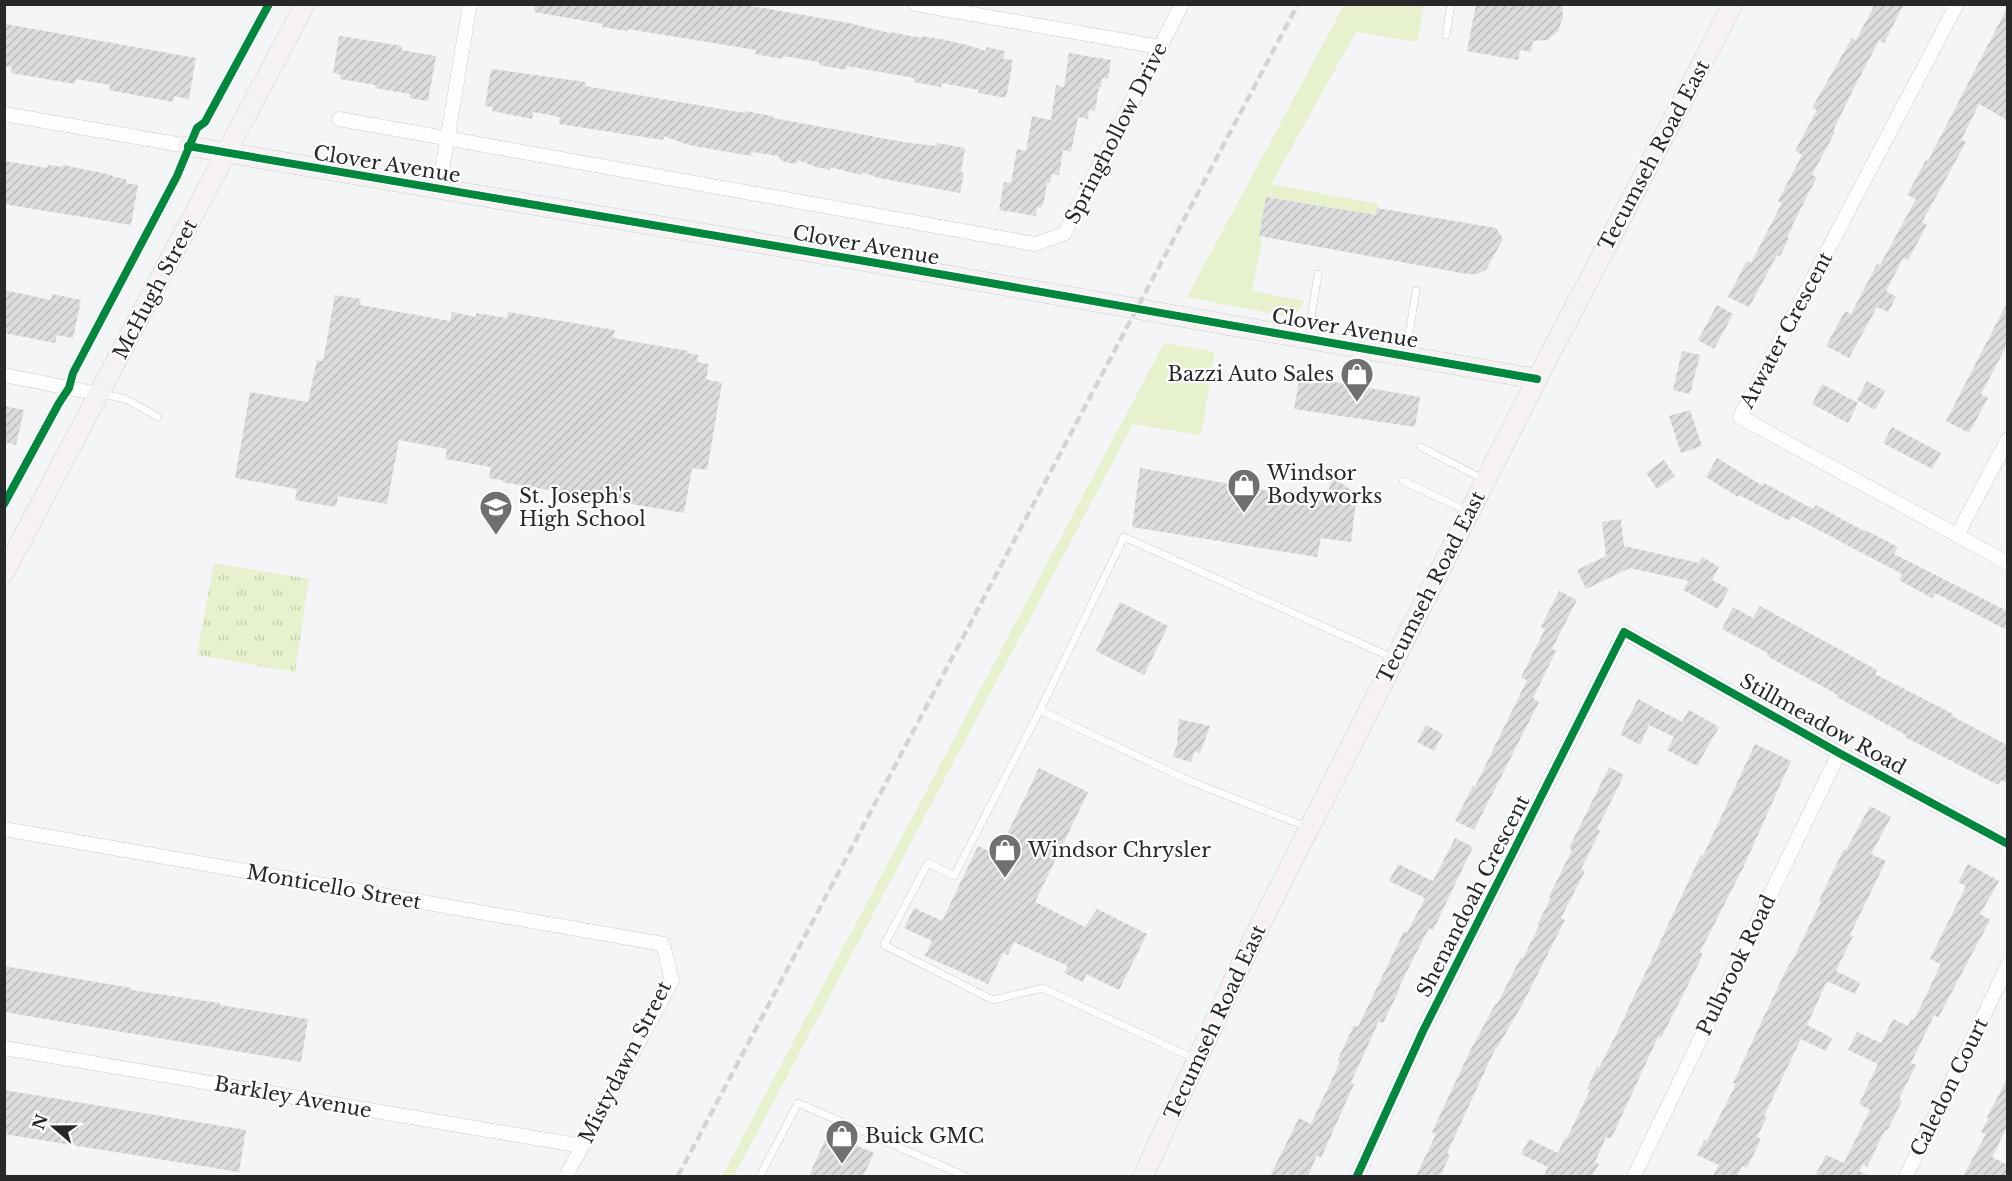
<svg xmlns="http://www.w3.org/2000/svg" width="2012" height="1181" font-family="'Libre Baskerville',serif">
	<defs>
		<pattern id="park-tufts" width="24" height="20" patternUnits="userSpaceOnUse" patternTransform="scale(1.5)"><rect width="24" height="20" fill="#e8f1ce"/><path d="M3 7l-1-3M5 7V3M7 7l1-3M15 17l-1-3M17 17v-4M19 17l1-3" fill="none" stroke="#c7cfb1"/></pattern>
		<pattern id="building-hatch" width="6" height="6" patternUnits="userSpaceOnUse" patternTransform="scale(1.5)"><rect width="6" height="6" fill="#dadcdd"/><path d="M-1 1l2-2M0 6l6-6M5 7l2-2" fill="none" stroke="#bbbdbe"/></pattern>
	</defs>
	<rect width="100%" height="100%" fill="#f3f5f7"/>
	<g fill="#e8f1ce">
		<path d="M1344 5H1424L1417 42 1356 32 1271 184 1379 204 1369 255 1352 251 1358 212 1266 197 1259 236 1262 240 1252 291 1304 301 1300 309 1290 317 1187 297Z"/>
		<path d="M1164 343 1215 352 1201 435 1133 424 734 1176H722Z"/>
	</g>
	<path fill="url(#park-tufts)" d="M214 563 309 579 295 672 197 655Z"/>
	<g fill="url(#building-hatch)">
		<path d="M535 4H740L849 23 889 33 890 32 921 38 922 36 940 39 967 45 986 51V47L1005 51 1003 59 1013 60 1006 98 978 93 979 90 942 83 941 87 914 82V78L847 66 846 70 819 65V62L783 56V59L755 54 756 50 628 29 627 31 602 27 603 24 534 12Z"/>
		<path d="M1476 4H1562L1563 17 1558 31 1548 40 1533 41 1531 52 1520 50 1518 60 1467 51Z"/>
		<path d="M1875 4H1904L1884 43 1879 40 1852 92 1833 131 1835 132 1812 175 1817 177 1792 226 1793 227 1787 237 1789 238 1780 256 1777 255 1749 307 1728 297 1747 261 1751 263 1782 203 1778 201 1802 155 1795 151 1817 110 1812 108 1852 38 1856 40Z"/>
		<path d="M2007 8V120L1979 104 1961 140 1966 142 1922 222 1927 225 1908 260 1903 258 1886 291 1896 297 1888 312 1877 307 1849 358 1826 346 1845 311 1851 314 1877 264 1880 265 1916 199 1907 195 1926 160 1928 161Z"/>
		<path d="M6 24 196 58 189 99 174 96 173 102 109 90 110 85 76 79 75 84 11 73 12 67 4 66Z"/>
		<path d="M341 36 402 46 401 50 436 56 428 101 410 98V94L375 88 376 85 340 79 341 75 333 73 339 37Z"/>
		<path d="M1069 53 1111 60 1108 79 1102 78 1101 87H1099L1095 111 1089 110 1088 119 1078 117 1071 152 1063 150 1059 175 1052 174 1050 183 1047 182 1044 202 1041 208 1037 207 1036 216 999 210 1004 182 1011 183 1017 149 1026 151 1032 116 1051 120 1056 85 1064 87Z"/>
		<path d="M491 69 586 82 585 86 745 113V111L773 116V118L903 142 936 146 937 143 965 148 961 172 964 173 960 193 879 178 862 172 861 175 830 167V170L816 167 798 160 797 164 785 162 779 159V156L752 152 751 156 689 145 664 136 663 140 559 124 560 117 533 112 532 119 492 111 493 107 485 106Z"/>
		<path d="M4 161 47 168 48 165 62 167 63 165 112 175 111 176 126 179V183L138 185 131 225 4 204Z"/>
		<path d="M1266 197 1376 215 1377 208 1496 228 1503 239 1486 270 1476 274H1467L1259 236Z"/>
		<path d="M4 290 51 300 52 294 81 300 73 338 57 335 55 343 4 333Z"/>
		<path d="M335 295 361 299 360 305 450 321 452 312 476 317V313L507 318 508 312 615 330 613 338 688 351 687 353 698 355 697 362 709 364 706 379 722 383 707 470 692 468 684 513 502 482V480L489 478 491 467 445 459 447 449 399 440 387 504 338 496 336 507 295 500 297 489 235 478 250 392 308 402 317 360 323 361Z"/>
		<path d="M2007 303V345L1981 394 1988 398 1969 433 1946 421Z"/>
		<path d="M1717 305 1733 314 1714 349 1698 340Z"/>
		<path d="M1682 351 1700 355 1690 394 1673 390Z"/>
		<path d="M1300 376 1420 397 1415 427 1294 409Z"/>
		<path d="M1867 381 1885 391 1875 410 1857 400Z"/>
		<path d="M1822 384 1858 403 1848 423 1812 404Z"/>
		<path d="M4 406 24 410 16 445 4 442Z"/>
		<path d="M1690 410 1702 446 1681 453 1669 416Z"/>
		<path d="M1892 427 1941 453 1932 469 1883 443Z"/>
		<path d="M1717 458 1763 486 1764 483 1813 509 1816 505 1864 531 1865 530 1898 547 1894 554 2007 611V630L1935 593 1932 598 1899 580 1902 574 1792 516 1789 521 1739 495 1738 497 1706 477Z"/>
		<path d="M1664 460 1675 476 1657 489 1646 473Z"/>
		<path d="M1140 468 1326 501 1332 477 1357 494 1351 542 1321 538 1317 557 1132 527Z"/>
		<path d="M1621 519 1624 546 1699 563 1702 557 1719 567 1712 580 1729 589 1718 609 1683 590 1689 581 1630 568 1586 589 1577 570 1606 556 1602 522Z"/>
		<path d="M1559 591 1577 600 1552 649 1556 651 1533 698 1539 702 1474 830 1455 821 1473 786 1475 787 1527 680 1521 677 1545 629 1541 627Z"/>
		<path d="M1120 602 1168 626 1144 675 1096 651Z"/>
		<path d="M1760 606 1877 670 1875 674 1953 714 1952 716 2007 745V783L2001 780 1998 785 1905 737 1906 735 1837 697 1838 695 1767 656 1768 653 1722 629 1733 607 1753 618Z"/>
		<path d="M1638 699 1682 722 1689 710 1719 727 1697 766 1667 750 1674 737 1649 725 1640 745 1620 734Z"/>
		<path d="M1179 719 1210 726 1200 753 1195 751 1191 762 1173 757 1177 744Z"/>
		<path d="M1426 725 1443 734 1434 751 1417 742Z"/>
		<path d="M1755 744 1791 761 1743 868 1700 952 1703 954 1689 983 1661 1038 1658 1037 1611 1139 1606 1137 1595 1162 1599 1164 1592 1176H1544L1548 1167 1521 1154 1529 1139 1558 1153 1565 1137 1567 1138 1590 1090 1587 1089 1597 1067 1599 1068 1616 1035 1701 855 1703 856Z"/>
		<path d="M1609 767 1624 775 1597 829 1600 831 1581 869 1585 871 1561 918 1565 920 1523 1003 1497 1048 1496 1047 1447 1153 1450 1155 1440 1176H1416L1436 1134 1432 1132 1471 1049 1496 1003 1497 1004 1521 957 1523 958 1539 926 1537 925 1551 898 1549 897 1572 850 1569 848Z"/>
		<path d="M1039 768 1088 792 1035 902 1085 927 1097 909 1147 934 1119 990 1086 974 1083 982 1064 973 1068 966 1014 942 1008 955 1003 953 988 984 925 956 932 941 904 928 914 908 942 921 978 846 997 855Z"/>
		<path d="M1870 806 1891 817 1871 854 1886 861 1850 935 1853 936 1836 971 1860 983 1855 994 1827 981 1807 1025 1832 1038 1826 1051 1801 1039 1764 1116 1767 1117 1757 1137 1761 1139 1747 1168 1742 1166 1737 1176H1713L1719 1165 1697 1155 1704 1140 1707 1141 1736 1084 1733 1083 1782 978 1790 963H1791L1821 902 1819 901 1826 886 1844 849 1846 850Z"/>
		<path d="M1455 838 1473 847 1433 930 1429 928 1399 987 1400 988 1383 1023 1379 1021 1351 1082 1354 1084 1321 1158 1317 1155 1308 1176H1270L1299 1118 1311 1124 1340 1062 1337 1061 1354 1025 1358 1027 1404 931 1407 933 1425 898 1389 881 1398 864 1433 881Z"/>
		<path d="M1968 864 1999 881 1980 914 1990 920 1938 1018 1934 1015 1911 1063 1916 1065 1899 1099 1902 1101 1887 1131 1885 1130 1867 1167 1863 1164 1859 1171 1871 1176H1815L1826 1155 1844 1163 1870 1110 1859 1104 1878 1064 1848 1050 1857 1032 1881 1043 1893 1019 1908 1026 1911 1019 1914 1020 1941 964 1930 959 1966 886 1958 882Z"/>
		<path d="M4 966 131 988V990L220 1003 219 1005 308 1019 301 1062 4 1012Z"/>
		<path d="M2007 1079V1127L1992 1157 2007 1165V1176H1963L1986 1134 1981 1132 1989 1118 1987 1117Z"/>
		<path d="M4 1090 246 1130 239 1172 4 1134Z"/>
		<path d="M828 1133 874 1153 863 1176H809Z"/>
	</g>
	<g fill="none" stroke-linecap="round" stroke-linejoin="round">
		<g stroke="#cccecf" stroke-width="8">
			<g id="lane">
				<path d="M1446 35 1451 4"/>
				<path d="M1308 336 1318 274"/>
				<path d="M1406 353 1416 290"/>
				<path d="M103 394 126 399 158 417"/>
				<path d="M1421 447 1485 480"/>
				<path d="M1403 481 1467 511"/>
				<path d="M1040 710 1124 537 1393 658"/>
				<path d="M1195 1059 1043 988 993 1000 884 945 928 863 954 876 1040 710 1192 782 1307 827"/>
				<path d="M760 1176 798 1103 965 1176"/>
			</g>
		</g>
		<g stroke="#cccecf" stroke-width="15">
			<g id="street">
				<path d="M915 4 1160 47"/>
				<path d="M1957 4 1740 417 2008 563"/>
				<path d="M4 114 188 146"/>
				<path d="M339 119 1035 244 1064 234 1182 4"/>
				<path d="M439 189 470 4"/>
				<path d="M4 375 99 394"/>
				<path d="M1957 535 2008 439"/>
				<path d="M4 829 663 944 672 981 566 1176"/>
				<path d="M4 1048 582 1146"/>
				<path d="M1357 1176 1423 1031 1624 632 1839 753 2008 844"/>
				<path d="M1634 1176 1839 753"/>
				<path d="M1906 1176 2008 965"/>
			</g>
		</g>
		<g stroke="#cccecf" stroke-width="21">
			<g id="secondary">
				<path d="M188 146 882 264 1537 379"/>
				<path d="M4 573 305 4"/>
				<path d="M1143 1176 1254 937 1537 379 1733 4"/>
			</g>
		</g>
		<use href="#lane" stroke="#fdfefe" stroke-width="7"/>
		<use href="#street" stroke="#fdfefe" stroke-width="14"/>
		<use href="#secondary" stroke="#f6f2f2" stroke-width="20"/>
		<path stroke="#d4d4d4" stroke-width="4.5" stroke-dasharray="9 4.5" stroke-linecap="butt" d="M678 1176 1298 4"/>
		<g stroke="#fff" stroke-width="11">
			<g id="cycleway">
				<path d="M188 146 882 264 1537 379"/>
				<path d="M4 504 59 403 69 388 73 373 177 176 197 128 205 122 269 4"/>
				<path d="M1357 1176 1423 1031 1624 632 1839 753 2008 844"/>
			</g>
		</g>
		<use href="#cycleway" stroke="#00873e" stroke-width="8"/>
	</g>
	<defs>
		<g id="shop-pin" transform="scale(1.725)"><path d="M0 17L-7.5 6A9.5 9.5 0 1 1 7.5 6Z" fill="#6e7071" stroke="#fff"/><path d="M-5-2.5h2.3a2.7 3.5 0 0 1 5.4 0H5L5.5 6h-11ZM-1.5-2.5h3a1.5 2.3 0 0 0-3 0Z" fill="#fff"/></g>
		<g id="school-pin" transform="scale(1.725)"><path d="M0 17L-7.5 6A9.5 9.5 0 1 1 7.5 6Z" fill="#6e7071" stroke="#fff"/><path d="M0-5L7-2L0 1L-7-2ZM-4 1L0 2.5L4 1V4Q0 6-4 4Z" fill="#fff"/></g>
	</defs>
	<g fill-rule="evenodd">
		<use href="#shop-pin" x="1357" y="374"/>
		<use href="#shop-pin" x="1244" y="485"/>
		<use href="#school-pin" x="496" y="507"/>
		<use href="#shop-pin" x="1005" y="850"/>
		<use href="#shop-pin" x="842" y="1136"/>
	</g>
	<g text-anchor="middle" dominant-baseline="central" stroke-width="4.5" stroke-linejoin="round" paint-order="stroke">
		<g font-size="20" fill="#262829" stroke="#fff">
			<text transform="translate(1116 133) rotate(-63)">Springhollow Drive</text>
			<text transform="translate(1654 155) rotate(-62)">Tecumseh Road East</text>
			<text transform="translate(387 164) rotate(9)">Clover Avenue</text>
			<text transform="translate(866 245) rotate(10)">Clover Avenue</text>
			<text transform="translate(155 289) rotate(-62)">McHugh Street</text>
			<text transform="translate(1345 328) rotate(10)">Clover Avenue</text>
			<text transform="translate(1786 330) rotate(-62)">Atwater Crescent</text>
			<text transform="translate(1431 587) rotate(-63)">Tecumseh Road East</text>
			<text transform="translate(1823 724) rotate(29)">Stillmeadow Road</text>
			<text transform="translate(334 887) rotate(10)">Monticello Street</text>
			<text transform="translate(1473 896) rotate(-63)">Shenandoah Crescent</text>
			<text transform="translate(1736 965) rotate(-64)">Pulbrook Road</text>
			<text transform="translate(1215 1022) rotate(-65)">Tecumseh Road East</text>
			<text transform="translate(625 1062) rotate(-63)">Mistydawn Street</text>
			<text transform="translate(1949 1087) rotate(-64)">Caledon Court</text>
			<text transform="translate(293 1097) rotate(10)">Barkley Avenue</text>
		</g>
		<g font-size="20" fill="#262829" stroke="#fff" text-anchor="start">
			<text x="1334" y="374" text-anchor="end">Bazzi Auto Sales</text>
			<text x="1267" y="473">Windsor<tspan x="1267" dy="23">Bodyworks</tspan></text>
			<text x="519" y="496">St. Joseph's<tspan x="519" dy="23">High School</tspan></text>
			<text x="1028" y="850">Windsor Chrysler</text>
			<text x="865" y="1136">Buick GMC</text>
		</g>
	</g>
	<rect width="2012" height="1181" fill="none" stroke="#262829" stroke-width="12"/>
	<g transform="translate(54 1127) rotate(290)" stroke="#ffffff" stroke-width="4.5" paint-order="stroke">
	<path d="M0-4.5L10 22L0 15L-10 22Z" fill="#262829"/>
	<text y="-9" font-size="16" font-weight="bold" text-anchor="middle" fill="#262829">N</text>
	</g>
</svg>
